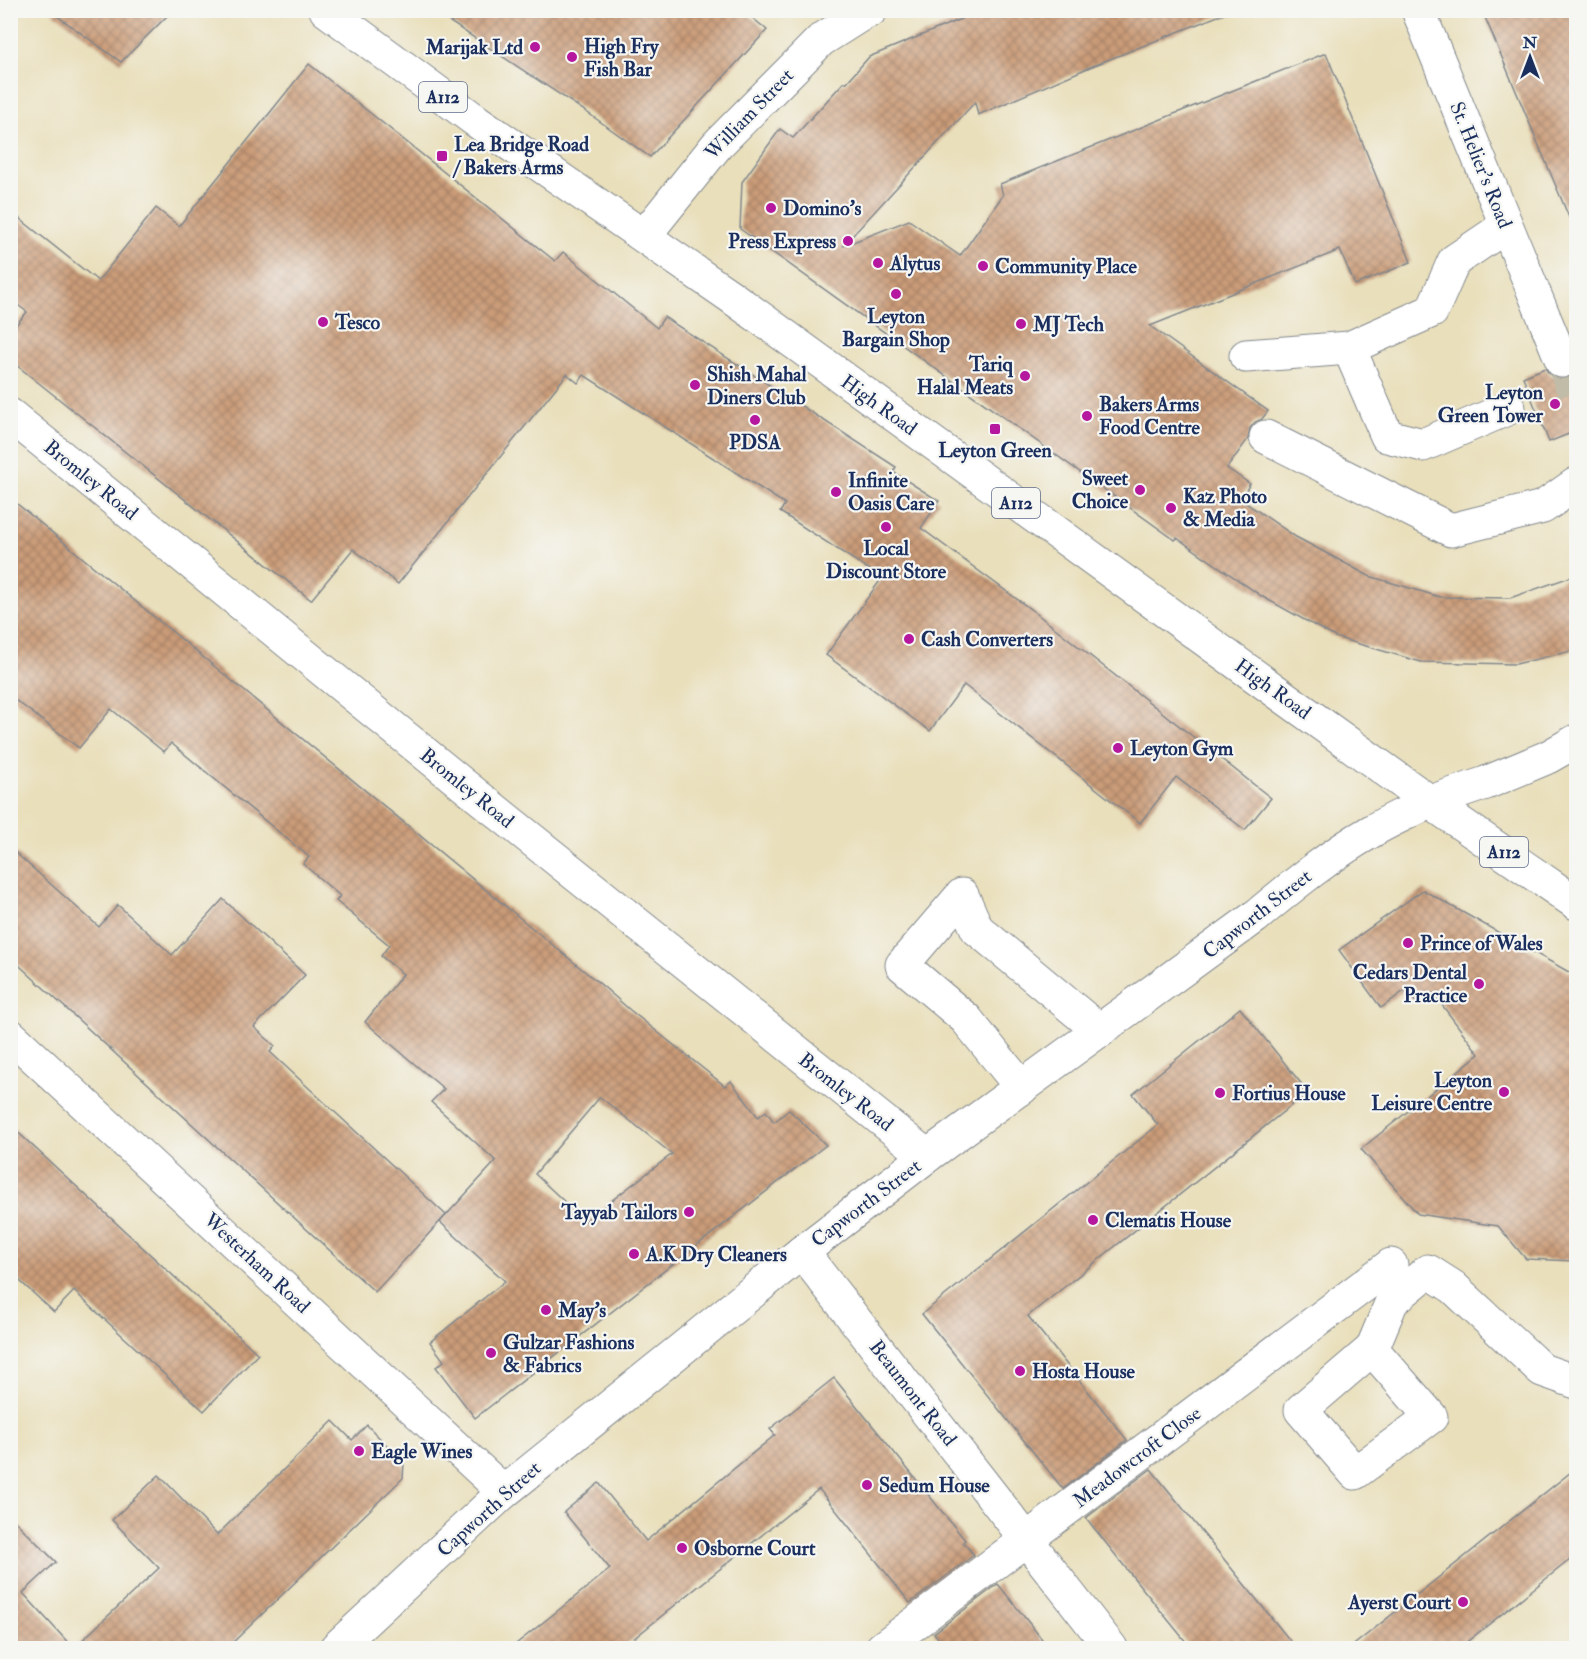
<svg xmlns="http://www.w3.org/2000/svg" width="1587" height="1659" font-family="'IM FELL Double Pica',serif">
	<defs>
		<pattern id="building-cross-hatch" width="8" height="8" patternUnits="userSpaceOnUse" patternTransform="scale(1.5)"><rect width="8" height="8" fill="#cb9c78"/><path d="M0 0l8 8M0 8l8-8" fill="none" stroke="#a48066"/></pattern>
	</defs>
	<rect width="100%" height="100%" fill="#f6f6f2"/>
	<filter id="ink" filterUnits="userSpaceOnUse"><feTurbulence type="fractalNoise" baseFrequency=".0167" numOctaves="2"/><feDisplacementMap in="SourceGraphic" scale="12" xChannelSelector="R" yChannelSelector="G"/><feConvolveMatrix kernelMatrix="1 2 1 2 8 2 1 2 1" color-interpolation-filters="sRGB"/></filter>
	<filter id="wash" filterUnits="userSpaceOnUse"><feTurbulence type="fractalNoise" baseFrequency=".008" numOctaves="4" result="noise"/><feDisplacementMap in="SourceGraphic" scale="24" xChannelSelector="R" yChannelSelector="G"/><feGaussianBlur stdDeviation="1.35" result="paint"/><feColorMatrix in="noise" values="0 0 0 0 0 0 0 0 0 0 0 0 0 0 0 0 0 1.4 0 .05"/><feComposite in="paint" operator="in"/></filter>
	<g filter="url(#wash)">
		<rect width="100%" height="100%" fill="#e9dfbb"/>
		<g id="blocks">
			<g fill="url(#building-cross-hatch)" fill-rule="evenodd">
				<path d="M49 10H173L121 62Z"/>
				<path d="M432 10H743L767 30 650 157 588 113Z"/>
				<path d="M958 10H1228V12L1090 67 978 115 975 102 843 246 909 220 960 256 1003 195 1000 184 1326 53 1411 262 1355 285 1340 250 1150 326 1268 411 1262 419 1255 422 1250 428 1248 439 1227 468 1250 484 1240 499 1296 537 1369 576 1440 597 1510 598 1576 575V650L1516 664 1421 662 1335 637 1263 597 1177 538 1175 540 740 229 742 182 780 129 793 138 844 82 846 83 869 57 961 19Z"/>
				<path d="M1482 10H1576V234Z"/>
				<path d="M309 64 555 261 563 252 657 328 664 317 896 467 893 472 939 501 921 528 1037 614 1271 798 1245 830 1176 777 1140 823 964 685 930 731 826 655 882 578 780 512 785 504 584 375 578 383 567 374 398 584 353 549 311 600 10 360V332L27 312 10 299V211L98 281 156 208 179 226Z"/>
				<path d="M1545 368 1551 376 1560 380 1570 378 1576 373V431L1549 442 1523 377Z"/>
				<path d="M10 498 605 988 630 1010 725 1086 731 1081 758 1117 766 1111 774 1122 789 1110 826 1145 475 1418 436 1367 444 1361 430 1342 505 1281 440 1222 496 1161 431 1102 444 1089 365 1022 403 974 381 956 389 945 336 901 340 896 303 864 309 857 171 743 164 752 111 709 79 748 10 696ZM600 1097 672 1154 585 1221 535 1174Z"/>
				<path d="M10 848 99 927 118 905 172 955 223 899 305 975 254 1027 275 1046 270 1052 446 1215 375 1292 10 957Z"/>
				<path d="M1423 890 1576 976V1261L1526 1259 1498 1226 1418 1214 1361 1149 1479 1054 1433 993 1418 1004 1404 991 1381 1008 1339 950Z"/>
				<path d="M1240 1008 1308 1092 1028 1316 1127 1440 1063 1489 922 1314 1158 1125 1133 1094Z"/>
				<path d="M10 1125 258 1354 204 1411 74 1291 54 1312 10 1272Z"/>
				<path d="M834 1378 965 1540 963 1542 974 1555 910 1603 819 1489 622 1648H511L610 1569 564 1512 599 1483 646 1541 775 1435 770 1429Z"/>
				<path d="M333 1421 352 1440 367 1425 404 1463 403 1478 227 1648H74L159 1568 112 1520 159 1475 217 1535Z"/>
				<path d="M1576 1468V1555L1459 1648H1350Z"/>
				<path d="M1151 1469 1236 1574 1296 1648H1191L1129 1572 1086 1518Z"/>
				<path d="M10 1516 56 1562 23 1593 73 1648H10Z"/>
				<path d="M998 1584 1049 1648H946L934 1633Z"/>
			</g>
		</g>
	</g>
	<g filter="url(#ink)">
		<use href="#blocks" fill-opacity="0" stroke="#82878c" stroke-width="1.5"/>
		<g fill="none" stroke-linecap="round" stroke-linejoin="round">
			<path stroke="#c0bca8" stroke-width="33" stroke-dasharray="33 16" stroke-linecap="butt" d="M1562 361 1576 397"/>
			<g stroke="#82878c" stroke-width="35">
				<g id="minor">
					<path d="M1418 10 1562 361"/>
					<path d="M644 236 717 145 821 40 862 14 871 10"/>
					<path d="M1349 348 1387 436 1423 445 1509 408"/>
					<path d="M1246 356 1349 348 1432 311 1454 261 1506 226"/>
					<path d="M10 415 460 782 927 1156"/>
					<path d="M1266 437 1451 530 1543 507 1576 484"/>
					<path d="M10 1035 504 1492"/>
					<path d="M1022 1088 966 1019 902 965 962 895 977 929 1100 1031"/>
					<path d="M802 1252 1111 1648"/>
					<path d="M1372 1349 1431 1417 1355 1473 1301 1410 1372 1349 1392 1301 1428 1271 1453 1287 1542 1370 1576 1382"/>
					<path d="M336 1648 504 1492 802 1252 927 1156 1255 917C1292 886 1330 855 1372 831 1390 820 1411 811 1430 802"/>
					<path d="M882 1648 1391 1265"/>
				</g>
			</g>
			<g stroke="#82878c" stroke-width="35">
				<g id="major">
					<path d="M326 10 475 120 730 296 1277 692 1430 802 1576 903"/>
					<path d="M1430 802 1486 783 1548 757 1576 741"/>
				</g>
			</g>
			<use href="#minor" stroke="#fff" stroke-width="33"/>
			<use href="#major" stroke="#fff" stroke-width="33"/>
		</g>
	</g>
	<g fill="#b5179e" stroke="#f6f6f2" stroke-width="2">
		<circle cx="535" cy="47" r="6"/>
		<circle cx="572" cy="57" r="6"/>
		<rect x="436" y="150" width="12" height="12" rx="3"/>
		<circle cx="771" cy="208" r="6"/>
		<circle cx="848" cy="241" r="6"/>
		<circle cx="878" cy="263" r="6"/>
		<circle cx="983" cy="266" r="6"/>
		<circle cx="896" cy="294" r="6"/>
		<circle cx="323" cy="322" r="6"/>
		<circle cx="1021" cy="324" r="6"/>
		<circle cx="1025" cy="376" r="6"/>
		<circle cx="695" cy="385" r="6"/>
		<circle cx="1555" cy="404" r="6"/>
		<circle cx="1087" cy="416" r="6"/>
		<circle cx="755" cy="420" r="6"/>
		<rect x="989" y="423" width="12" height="12" rx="3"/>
		<circle cx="1140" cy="490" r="6"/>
		<circle cx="836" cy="492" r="6"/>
		<circle cx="1171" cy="508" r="6"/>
		<circle cx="886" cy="527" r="6"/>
		<circle cx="909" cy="639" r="6"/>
		<circle cx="1118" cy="748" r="6"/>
		<circle cx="1408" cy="943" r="6"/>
		<circle cx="1479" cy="984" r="6"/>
		<circle cx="1504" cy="1092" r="6"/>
		<circle cx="1220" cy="1093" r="6"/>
		<circle cx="689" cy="1212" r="6"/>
		<circle cx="1093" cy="1220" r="6"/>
		<circle cx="634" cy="1254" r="6"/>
		<circle cx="546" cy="1310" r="6"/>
		<circle cx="491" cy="1353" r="6"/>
		<circle cx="1020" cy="1371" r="6"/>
		<circle cx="359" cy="1451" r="6"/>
		<circle cx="867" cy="1485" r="6"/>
		<circle cx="682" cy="1548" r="6"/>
		<circle cx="1463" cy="1602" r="6"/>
	</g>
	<g text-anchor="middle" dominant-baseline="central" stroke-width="4.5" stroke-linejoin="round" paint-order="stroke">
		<g fill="#f6f6f2" stroke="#5d6b8a" stroke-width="1.5">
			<rect x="419" y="82" width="48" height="30" rx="4.5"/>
			<rect x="992" y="488" width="48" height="30" rx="4.5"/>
			<rect x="1480" y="837" width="48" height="30" rx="4.5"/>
		</g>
		<g font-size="18" font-weight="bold" fill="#1b2f5e">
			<text x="443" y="97">A112</text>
			<text x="1016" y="503">A112</text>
			<text x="1504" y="852">A112</text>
		</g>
		<g font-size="20" font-weight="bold" fill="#1b2f5e" stroke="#f6f6f2" text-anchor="start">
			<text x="584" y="46">High Fry<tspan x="584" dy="23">Fish Bar</tspan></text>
			<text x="523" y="47" text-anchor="end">Marijak Ltd</text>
			<text x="454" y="144">Lea Bridge Road<tspan x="454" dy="23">/ Bakers Arms</tspan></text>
			<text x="783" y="208">Domino's</text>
			<text x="836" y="241" text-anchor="end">Press Express</text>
			<text x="890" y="263">Alytus</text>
			<text x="995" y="266">Community Place</text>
			<text x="896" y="316" text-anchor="middle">Leyton<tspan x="896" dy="23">Bargain Shop</tspan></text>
			<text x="335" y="322">Tesco</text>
			<text x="1033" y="324">MJ Tech</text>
			<text x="1013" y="364" text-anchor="end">Tariq<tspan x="1013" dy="23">Halal Meats</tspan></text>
			<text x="707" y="374">Shish Mahal<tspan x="707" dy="23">Diners Club</tspan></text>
			<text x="1543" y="392" text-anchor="end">Leyton<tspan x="1543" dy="23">Green Tower</tspan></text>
			<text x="1099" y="404">Bakers Arms<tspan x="1099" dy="23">Food Centre</tspan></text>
			<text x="755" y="442" text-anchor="middle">PDSA</text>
			<text x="995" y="450" text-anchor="middle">Leyton Green</text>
			<text x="1128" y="478" text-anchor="end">Sweet<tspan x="1128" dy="23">Choice</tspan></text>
			<text x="848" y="480">Infinite<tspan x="848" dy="23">Oasis Care</tspan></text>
			<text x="1183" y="496">Kaz Photo<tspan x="1183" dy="23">&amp; Media</tspan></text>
			<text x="886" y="548" text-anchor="middle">Local<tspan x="886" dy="23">Discount Store</tspan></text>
			<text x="921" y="639">Cash Converters</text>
			<text x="1130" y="748">Leyton Gym</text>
			<text x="1420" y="943">Prince of Wales</text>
			<text x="1467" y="972" text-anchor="end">Cedars Dental<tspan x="1467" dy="23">Practice</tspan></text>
			<text x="1492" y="1080" text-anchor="end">Leyton<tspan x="1492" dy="23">Leisure Centre</tspan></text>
			<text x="1232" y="1093">Fortius House</text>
			<text x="677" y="1212" text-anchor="end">Tayyab Tailors</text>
			<text x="1105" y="1220">Clematis House</text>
			<text x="646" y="1254">A.K Dry Cleaners</text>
			<text x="558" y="1310">May's</text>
			<text x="503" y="1342">Gulzar Fashions<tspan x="503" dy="23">&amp; Fabrics</tspan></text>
			<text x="1032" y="1371">Hosta House</text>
			<text x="371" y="1451">Eagle Wines</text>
			<text x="879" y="1485">Sedum House</text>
			<text x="694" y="1548">Osborne Court</text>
			<text x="1451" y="1602" text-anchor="end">Ayerst Court</text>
		</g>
		<g font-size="20" fill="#1b2f5e" stroke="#f6f6f2">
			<text transform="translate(749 114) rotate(-46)">William Street</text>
			<text transform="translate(1481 165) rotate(68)">St. Helier's Road</text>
			<text transform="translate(879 405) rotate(36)">High Road</text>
			<text transform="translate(91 480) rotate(39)">Bromley Road</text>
			<text transform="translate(1273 689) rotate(36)">High Road</text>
			<text transform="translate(467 788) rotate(39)">Bromley Road</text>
			<text transform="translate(1257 914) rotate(-38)">Capworth Street</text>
			<text transform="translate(846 1092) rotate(38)">Bromley Road</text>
			<text transform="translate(866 1203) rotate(-37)">Capworth Street</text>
			<text transform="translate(257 1263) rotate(43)">Westerham Road</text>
			<text transform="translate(913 1393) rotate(52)">Beaumont Road</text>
			<text transform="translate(1137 1457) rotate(-37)">Meadowcroft Close</text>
			<text transform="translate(489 1509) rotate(-42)">Capworth Street</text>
		</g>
	</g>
	<rect width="1587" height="1659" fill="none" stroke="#f6f6f2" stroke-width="36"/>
	<g transform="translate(1530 57)" stroke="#f6f6f2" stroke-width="4.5" paint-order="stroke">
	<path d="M0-4.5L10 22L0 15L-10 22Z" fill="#1b2f5e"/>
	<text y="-9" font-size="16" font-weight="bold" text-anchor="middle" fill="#1b2f5e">N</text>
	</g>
</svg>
